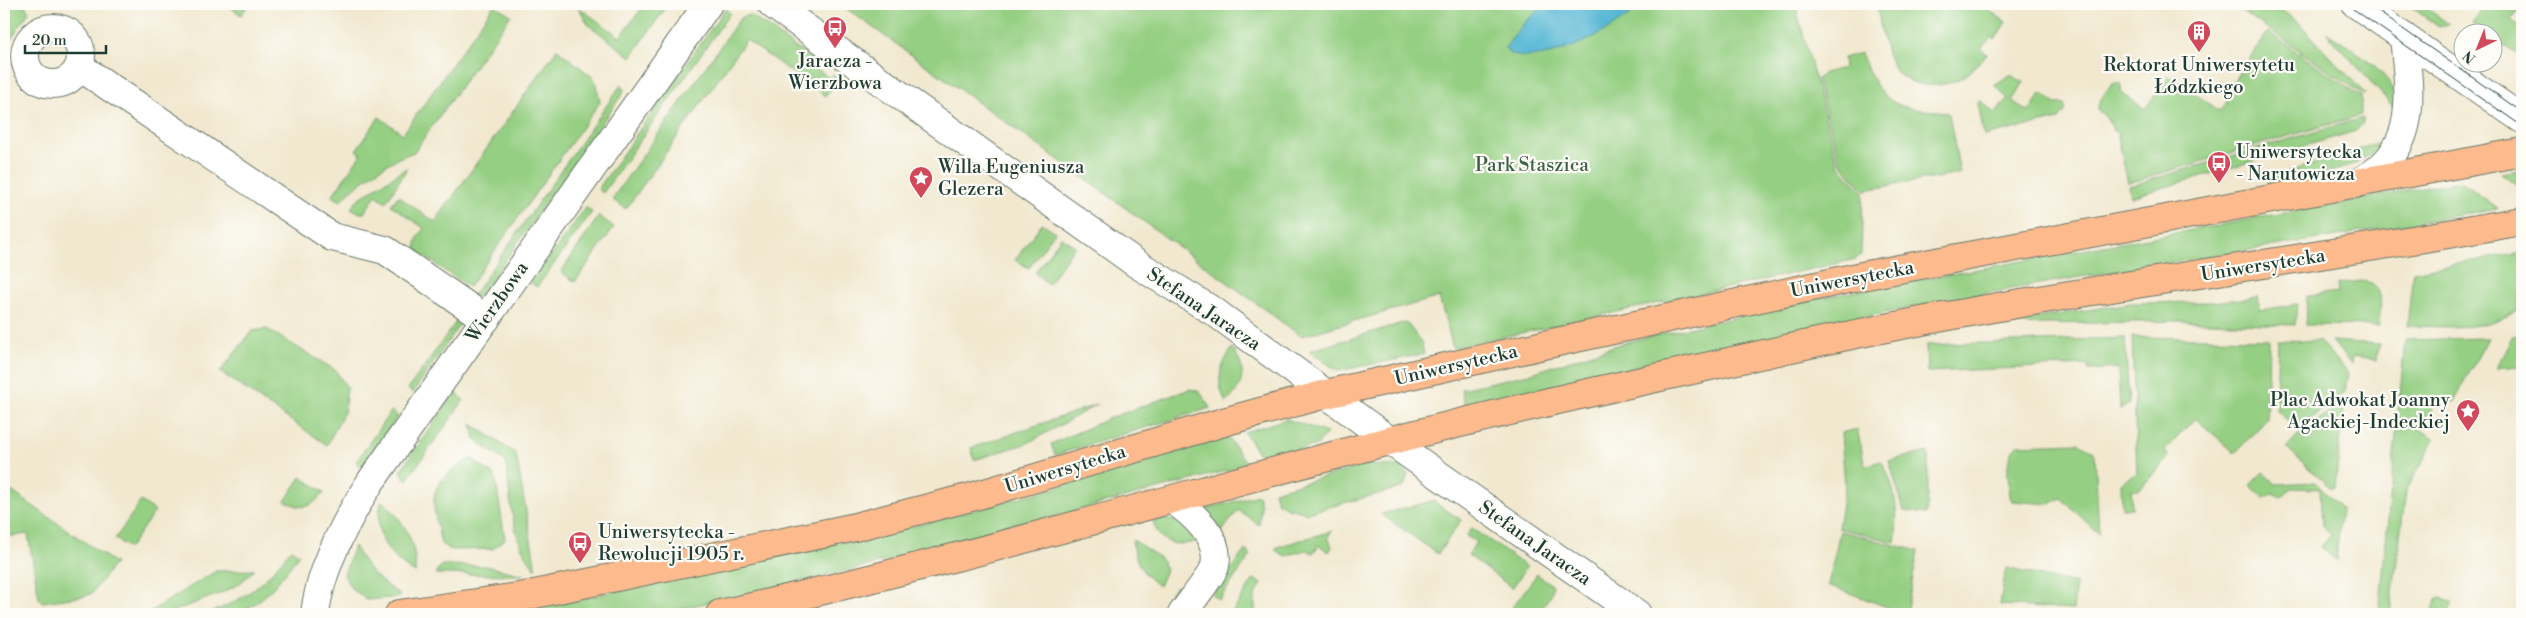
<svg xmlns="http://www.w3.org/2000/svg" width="2526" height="618" font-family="'Libre Bodoni',serif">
	<rect width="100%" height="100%" fill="#fdfcf7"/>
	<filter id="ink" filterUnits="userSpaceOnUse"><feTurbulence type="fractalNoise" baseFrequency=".02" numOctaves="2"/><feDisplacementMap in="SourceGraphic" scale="10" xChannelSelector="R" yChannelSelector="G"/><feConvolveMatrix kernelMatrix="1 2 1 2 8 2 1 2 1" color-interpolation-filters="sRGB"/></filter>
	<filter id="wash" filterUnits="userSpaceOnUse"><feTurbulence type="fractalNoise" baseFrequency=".0096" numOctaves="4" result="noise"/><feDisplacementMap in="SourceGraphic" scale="20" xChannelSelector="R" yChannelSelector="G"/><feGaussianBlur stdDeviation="1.12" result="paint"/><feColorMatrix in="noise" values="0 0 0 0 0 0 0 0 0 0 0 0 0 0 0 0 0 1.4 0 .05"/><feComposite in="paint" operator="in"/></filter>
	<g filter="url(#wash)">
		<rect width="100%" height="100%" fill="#f1e8cf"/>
		<g fill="#95cf83" stroke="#5a865c">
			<path d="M9 4H24L29 12 4 49V11Z"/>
			<path d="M226 4H249L241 15Z"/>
			<path d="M645 4 667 6 631 57 589 25 578 7 620 37Z"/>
			<path d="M840 4H1795L1838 165 1863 192 1861 255 1856 259 1839 263 1453 348 1439 297 1301 336 1098 188Z"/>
			<path d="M1876 4H1882L1890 9 1894 4H1980L2006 22 1995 39 1992 37 1981 48 1987 54C1979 62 1971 73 1961 78 1942 89 1906 89 1894 68 1883 50 1881 24 1876 4Z"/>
			<path d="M2232 4H2273L2299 23 2365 94 2364 95Z"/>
			<path d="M2407 4H2421L2449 24 2439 27Z"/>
			<path d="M2486 4H2509L2515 8 2517 4H2522L2511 20 2522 28V56L2494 38V32H2485L2472 23Z"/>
			<path d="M494 5 511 15 414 152C392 159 369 175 352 190 347 193 345 198 341 201L332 196 361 154 356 150 379 117 403 134Z"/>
			<path d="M725 9 730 13 603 193 598 189Z"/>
			<path d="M750 15 816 62 813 66 829 78 833 74 839 78 826 96 746 40 626 209 612 199 741 17Z"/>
			<path d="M2268 32 2361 96V115L2128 183 2117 133 2113 131C2106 104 2084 121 2112 83H2120L2122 93 2145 109 2169 76 2220 111 2232 94 2227 90Z"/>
			<path d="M2326 32C2353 51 2397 70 2395 109Z"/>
			<path d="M557 49 595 79 600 102 469 287 419 253C412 243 418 238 424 228L391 205 398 196 435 222Z"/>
			<path d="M1861 53C1874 85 1883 107 1922 110 1930 111 1942 110 1949 114L1960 174 1864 190 1840 163 1817 79 1824 73 1844 68 1843 58Z"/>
			<path d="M2010 75 2024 82 2012 101 2029 112 2041 93 2056 104H2064L2066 110 2059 119 1984 136 1978 103 1980 100 1995 114 2008 99 1994 85Z"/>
			<path d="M621 85 624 90 623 93 480 296 472 297Z"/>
			<path d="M2363 118V123L2356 131 2131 197 2129 186Z"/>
			<path d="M2387 139C2358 173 2311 176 2269 184L2268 178 2349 153Z"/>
			<path d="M408 167 386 202 376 195 364 213H360L351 208 358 199Z"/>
			<path d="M2518 170 2522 173V189L2501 173Z"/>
			<path d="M2460 181 2498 208C2323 241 2146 264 1971 296 1801 328 1633 368 1465 406L1461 389 1529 374 1626 342 1825 297Z"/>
			<path d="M586 207 592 212 537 287 531 283Z"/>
			<path d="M599 216 614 227 575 282 561 272Z"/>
			<path d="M1042 223 1055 232 1029 268 1015 260Z"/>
			<path d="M1061 237 1075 246 1048 284 1035 273Z"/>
			<path d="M2522 252V307C2487 333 2449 326 2407 326L2413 272Z"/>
			<path d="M2361 281C2387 281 2380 309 2379 326L2305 325 2307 296 2338 292 2337 284Z"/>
			<path d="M2258 297 2260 310 2297 304 2295 325 2175 321 2007 325 2006 323 2131 303 2213 302Z"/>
			<path d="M463 312V319L413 393 408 389Z"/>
			<path d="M1406 322 1421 342 1424 354 1338 371 1309 351Z"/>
			<path d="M267 329 335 370 347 387 344 412 327 445 220 372 252 331Z"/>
			<path d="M2513 336H2522V366L2496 368Z"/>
			<path d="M2132 337 2269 339 2267 419 2235 453 2195 418 2165 451 2169 457 2139 490H2131L2132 508H2122L2121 483 2137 473Z"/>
			<path d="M2125 338 2129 404 2120 410 2118 368 2089 370 2087 365 1927 372 1926 345Z"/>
			<path d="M2488 338 2453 403 2439 396 2420 430 2435 439 2406 491 2390 614H2379L2405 340Z"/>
			<path d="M2278 340 2319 341 2348 372 2345 392 2297 429 2276 410Z"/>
			<path d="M2331 341 2379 344 2377 360 2352 357 2351 364Z"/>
			<path d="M1232 348C1247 367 1245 387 1226 402 1215 382 1220 367 1232 348Z"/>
			<path d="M1190 389 1200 392 1210 408 1055 455 1051 444 1110 418Z"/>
			<path d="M455 392 464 400 406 481 401 470Z"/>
			<path d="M2345 401 2335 487 2331 488 2286 448 2300 433Z"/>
			<path d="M1098 404 1028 443 974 460 971 448Z"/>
			<path d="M391 411 398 416 362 467 356 462Z"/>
			<path d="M1287 419 1327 433 1317 445 1263 460 1244 432Z"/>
			<path d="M472 424 516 454 536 569C510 541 511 498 506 462L475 440Z"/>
			<path d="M1857 429 1865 466 1881 461C1896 484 1899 516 1895 542L1838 528 1845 485 1841 433Z"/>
			<path d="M1228 437 1248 465 867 566 666 612 651 614H511L919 525 1110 473Z"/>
			<path d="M2079 443 2093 451 2095 455 2099 534 2061 498 2050 504 2012 501 2010 496C2009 478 2003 459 2017 445Z"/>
			<path d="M1928 452V496L1926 514 1904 511 1889 461Z"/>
			<path d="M471 458 495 476 505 539 493 549 451 550 441 544C431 495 425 486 471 458Z"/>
			<path d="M1367 465 1401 466 1408 474 1404 487 1307 513 1287 508 1277 502 1274 491Z"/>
			<path d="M2263 472 2276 484 2315 482 2341 508 2336 561 2321 547 2331 535 2322 526 2320 489 2291 488 2281 498 2273 494 2264 498 2250 485Z"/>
			<path d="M301 477 324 492C310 509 304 510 285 501Z"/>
			<path d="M4 486 115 563 92 593 85 596 42 602 39 598 28 534 4 537Z"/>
			<path d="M1258 495 1261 506 1259 525 1238 510 1219 536 1202 510Z"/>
			<path d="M141 501 155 511 129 548 115 539Z"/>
			<path d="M382 501C403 518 418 545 415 573 388 557 371 533 382 501Z"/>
			<path d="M1433 501 1461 520 1438 554 1381 514Z"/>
			<path d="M1164 519 1181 522 1198 541C1177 547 1159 545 1153 521Z"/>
			<path d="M1472 528 1527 567 1512 588 1468 555 1476 542 1466 536Z"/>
			<path d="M1332 531 1328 537 1332 547 1329 552 1319 545 1313 553 1306 550 1285 556 1275 550 1277 547Z"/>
			<path d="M1840 531 1918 551 1906 614 1828 585Z"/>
			<path d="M1132 541H1135L1161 559 1166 570 1159 586C1140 572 1137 564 1132 541Z"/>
			<path d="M354 546C366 568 378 581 399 594V597L367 600 351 588 344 575Z"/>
			<path d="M291 549 299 554C283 577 262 606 234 614 226 616 215 614 206 614 246 600 266 582 291 549Z"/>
			<path d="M1245 550 1251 555 1219 600 1212 595Z"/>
			<path d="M443 565 486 566 523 575 436 574 437 570Z"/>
			<path d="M2006 568 2076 584 2073 610 2000 605Z"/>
			<path d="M254 570 239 584 224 592 166 614H146L216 571Z"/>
			<path d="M1537 574 1553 586 1551 595 1537 614H1510L1508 613Z"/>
			<path d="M1254 579 1262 584 1255 595V612L1252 614H1231Z"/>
			<path d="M1176 586 1183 591 1166 614H1156Z"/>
			<path d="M2442 597 2452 603 2448 614H2431L2439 598Z"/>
			<path d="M1581 605 1594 614H1572Z"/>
		</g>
		<path fill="#57b8d5" stroke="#3b7a84" d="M1546 4H1643C1616 29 1548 67 1510 54L1505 48 1524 23Z"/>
	</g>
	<g filter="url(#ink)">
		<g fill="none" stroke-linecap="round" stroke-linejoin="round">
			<g stroke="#68796a" stroke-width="30">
				<g id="minor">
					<path d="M772 4 1137 264 1216 313 1390 441 1637 614"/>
					<path d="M2356 4 2522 119"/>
					<circle cx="53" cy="56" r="28"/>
					<path d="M80 67 332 237 385 250 486 319"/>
					<path d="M2355 184C2420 152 2410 99 2404 37"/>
					<path d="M1173 500C1193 514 1221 537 1215 566 1213 574 1188 605 1182 614"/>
					<path d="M315 614C320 568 346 520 371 481L708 4"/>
				</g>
			</g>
			<g stroke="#68796a" stroke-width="30">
				<g id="major">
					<path d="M399 614 525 596 851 528 975 496 1227 421 1326 394 1548 344 1867 275 2522 152"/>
					<path d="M720 614C944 565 1163 500 1385 442 1522 406 1662 377 1800 346 2039 293 2282 265 2522 221"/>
				</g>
			</g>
			<use href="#minor" stroke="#fff" stroke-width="28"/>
			<use href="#major" stroke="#fcba8d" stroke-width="28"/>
			<g stroke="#1f3d34" stroke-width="1">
				<path d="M2346 4 2522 126"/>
				<path d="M2367 4 2522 112"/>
			</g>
		</g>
	</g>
	<defs>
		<g id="bus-pin" transform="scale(1.25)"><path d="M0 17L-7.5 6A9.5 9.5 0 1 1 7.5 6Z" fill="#d1495b" stroke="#fdfcf7"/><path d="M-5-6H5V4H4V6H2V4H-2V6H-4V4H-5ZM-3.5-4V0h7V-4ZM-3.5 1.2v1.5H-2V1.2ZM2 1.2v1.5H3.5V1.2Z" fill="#fff"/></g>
		<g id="building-pin" transform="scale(1.25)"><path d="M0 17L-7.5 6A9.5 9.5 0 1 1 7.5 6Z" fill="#d1495b" stroke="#fdfcf7"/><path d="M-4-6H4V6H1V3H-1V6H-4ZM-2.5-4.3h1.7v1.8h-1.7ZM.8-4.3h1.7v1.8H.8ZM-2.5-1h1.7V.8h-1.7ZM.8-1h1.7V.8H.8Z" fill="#fff"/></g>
		<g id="sight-pin" transform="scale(1.25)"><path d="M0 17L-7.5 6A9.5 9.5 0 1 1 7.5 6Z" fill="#d1495b" stroke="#fdfcf7"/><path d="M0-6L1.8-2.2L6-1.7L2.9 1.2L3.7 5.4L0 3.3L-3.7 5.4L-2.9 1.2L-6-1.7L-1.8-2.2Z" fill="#fff"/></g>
	</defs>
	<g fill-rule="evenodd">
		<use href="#bus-pin" x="835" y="28"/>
		<use href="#building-pin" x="2199" y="32"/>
		<use href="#bus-pin" x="2219" y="163"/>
		<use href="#sight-pin" x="921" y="178"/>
		<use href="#sight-pin" x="2468" y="411"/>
		<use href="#bus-pin" x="580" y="543"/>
	</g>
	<g text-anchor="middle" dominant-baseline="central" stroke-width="4.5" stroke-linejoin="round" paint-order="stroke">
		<g font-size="19" fill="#1f3d34" stroke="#fdfcf7" text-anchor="start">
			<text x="835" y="61" text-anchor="middle">Jaracza -<tspan x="835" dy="22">Wierzbowa</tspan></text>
			<text x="2199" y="65" text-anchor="middle">Rektorat Uniwersytetu<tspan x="2199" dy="22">Łódzkiego</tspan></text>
			<text x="2236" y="152">Uniwersytecka<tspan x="2236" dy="22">- Narutowicza</tspan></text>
			<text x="938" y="167">Willa Eugeniusza<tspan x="938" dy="22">Glezera</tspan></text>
			<text x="2450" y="400" text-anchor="end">Plac Adwokat Joanny<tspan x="2450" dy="22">Agackiej-Indeckiej</tspan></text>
			<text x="598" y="532">Uniwersytecka -<tspan x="598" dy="22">Rewolucji 1905 r.</tspan></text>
		</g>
		<g font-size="19" fill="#3c6248" stroke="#fdfcf7">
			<text x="1532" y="165">Park Staszica</text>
		</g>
		<g font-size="19" fill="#1f3d34" stroke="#fdfcf7">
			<text transform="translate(2263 265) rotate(-9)">Uniwersytecka</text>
			<text transform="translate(1852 279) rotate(-11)">Uniwersytecka</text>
			<text transform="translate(497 302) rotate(-55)">Wierzbowa</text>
			<text transform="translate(1204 309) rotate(34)">Stefana Jaracza</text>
			<text transform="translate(1456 365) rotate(-13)">Uniwersytecka</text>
			<text transform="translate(1065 469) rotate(-17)">Uniwersytecka</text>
			<text transform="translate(1535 543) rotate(35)">Stefana Jaracza</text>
		</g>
	</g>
	<rect width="2526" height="618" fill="none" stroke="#fdfcf7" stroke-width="20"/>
	<g transform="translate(2478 48) rotate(223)"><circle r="24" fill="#fdfcf7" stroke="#a4b0a9"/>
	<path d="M0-4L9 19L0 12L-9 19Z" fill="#d1495b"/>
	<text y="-8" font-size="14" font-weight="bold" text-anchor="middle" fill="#1f3d34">N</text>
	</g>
	<path d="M25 45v8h81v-8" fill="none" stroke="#1f3d34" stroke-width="2.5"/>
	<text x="32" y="45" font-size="15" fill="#1f3d34" stroke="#fdfcf7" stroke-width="4" paint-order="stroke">20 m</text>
</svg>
